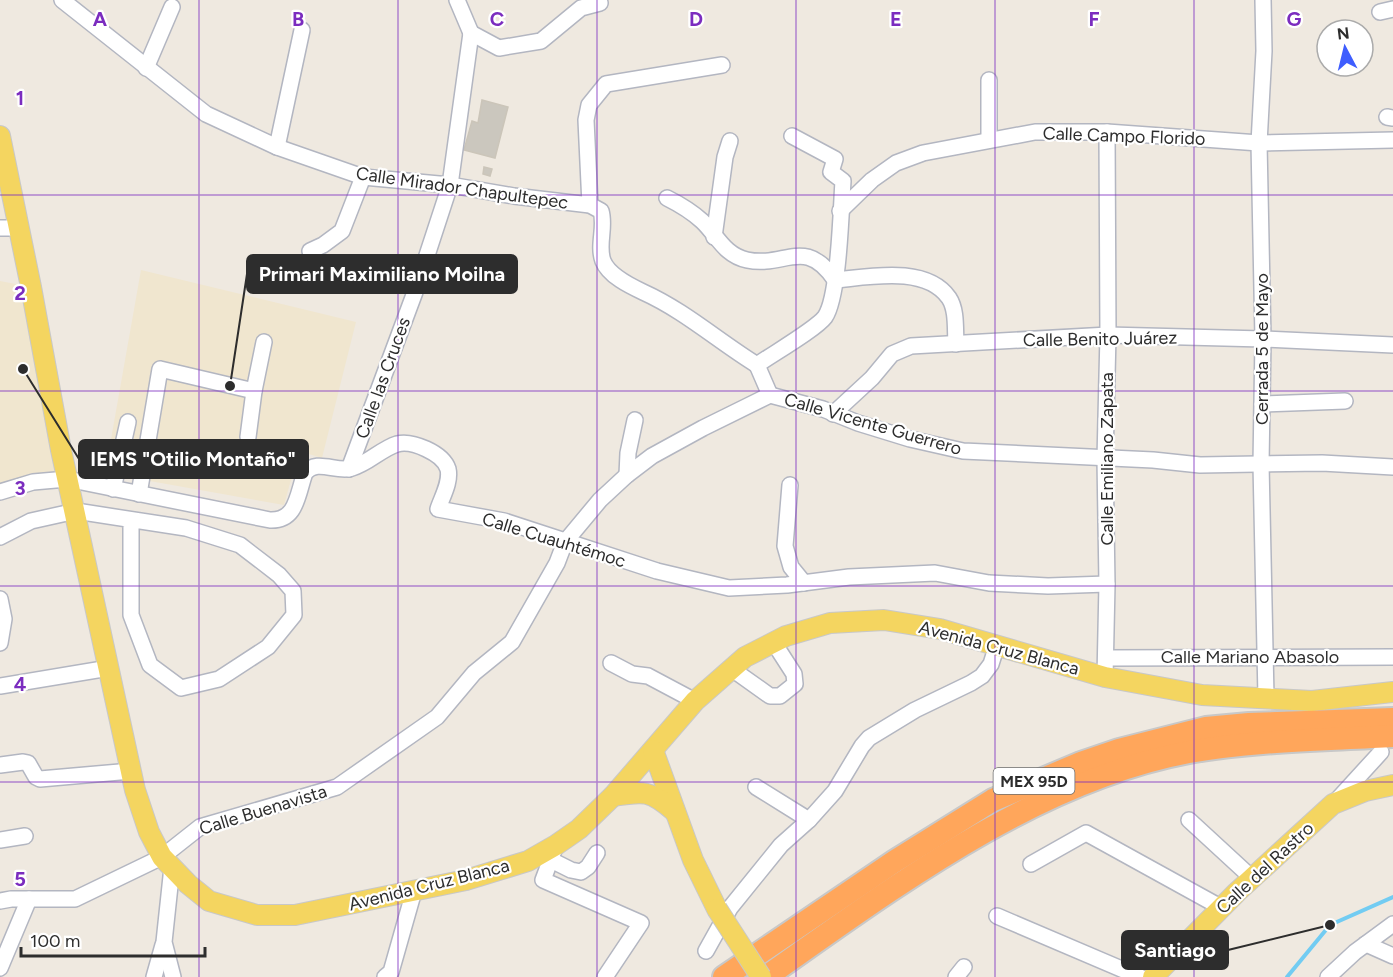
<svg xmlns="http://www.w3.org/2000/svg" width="1393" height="977" font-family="Figtree,sans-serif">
	<rect width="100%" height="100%" fill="#efe9e0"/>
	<g fill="#f0e6cf">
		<path d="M141 270 356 322 322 458 299 451 284 505 105 473Z"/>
		<path d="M0 281 31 287 67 479 0 492Z"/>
	</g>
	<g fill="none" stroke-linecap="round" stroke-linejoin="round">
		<path stroke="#72ccf2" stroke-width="4" d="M1287 977 1330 925 1393 897"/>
	</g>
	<g fill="#cbc7be" stroke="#cbc5b9" stroke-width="1.5">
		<path d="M482 100 508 107 495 158 464 150 472 121 478 123Z"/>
		<path d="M484 167 492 169 490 176 483 174Z"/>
	</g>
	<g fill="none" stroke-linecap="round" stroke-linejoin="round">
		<g stroke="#b3b6c1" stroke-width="18">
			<g id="minor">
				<path d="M62 0 206 114 277 147 363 177 450 185 514 196 590 205 601 211C606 227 597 245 603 261 609 276 630 286 643 292 685 311 718 341 757 365"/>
				<path d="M457 0 471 33"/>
				<path d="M1263 0 1264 51 1259 143 1263 339 1261 464 1266 697"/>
				<path d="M1380 12 1393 9"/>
				<path d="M471 33 499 48 541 41 581 8 600 3"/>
				<path d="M146 68 172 7"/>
				<path d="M989 80V140"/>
				<path d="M1387 117 1393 118"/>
				<path d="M277 147 302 30"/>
				<path d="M667 198C679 204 691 211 702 221 717 235 724 255 747 260 785 268 805 236 835 280"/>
				<path d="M590 205 586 120 589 105 606 84 722 65"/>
				<path d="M840 211 872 180 896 163 923 153 1035 132H1107L1259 143 1393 140"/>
				<path d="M0 228H19"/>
				<path d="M714 237 725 157 730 141"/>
				<path d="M310 251 323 245 342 231 363 177"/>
				<path d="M835 280C869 277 926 265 949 298 957 310 955 329 956 344"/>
				<path d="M770 395 757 365C771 355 816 329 825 317 839 297 841 210 843 181L831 172 835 159 792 136"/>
				<path d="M1262 404 1345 401"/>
				<path d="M833 414 872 378 892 354 911 346 1108 335 1263 339 1393 345"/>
				<path d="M248 437 254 391"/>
				<path d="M349 469 415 292 450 185 471 33"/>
				<path d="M627 475 628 453 635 420"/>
				<path d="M790 485 785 546 791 567 804 583"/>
				<path d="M113 489 128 422"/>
				<path d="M0 492 33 482 67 479 270 520C297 521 297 495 305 473 317 458 336 473 352 468 369 463 381 449 397 444 412 440 443 453 448 469 451 482 442 497 438 509L504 521 657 571 729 588 787 585 849 577 935 573 989 583 1048 586 1107 584"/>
				<path d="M139 494 160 369 254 391 264 342"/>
				<path d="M0 537 31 521 76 511 186 528 240 545 279 575 293 591 294 615 268 647 219 679 181 688 150 665 131 615V520"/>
				<path d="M0 599 4 619 0 643"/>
				<path d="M1106 658 1393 657"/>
				<path d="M611 663 632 674 648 676 695 701"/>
				<path d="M732 669 770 696H780L795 684 794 674 774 643"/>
				<path d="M1105 677 1107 584 1105 459 1108 335 1107 132"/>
				<path d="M0 686 109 668"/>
				<path d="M0 765 23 762 28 763 36 777 40 779 131 771"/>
				<path d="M756 787 809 820"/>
				<path d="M1338 799 1381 752"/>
				<path d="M1189 820 1252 878"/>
				<path d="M0 840 25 836"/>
				<path d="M556 845 543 880 641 923 605 977"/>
				<path d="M551 860 571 870 581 872 588 867 597 853"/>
				<path d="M1031 864 1086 833 1222 908"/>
				<path d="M172 867 164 942 173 977"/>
				<path d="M0 901 11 899H75L162 857 200 827 337 787 437 717 474 673 512 642 557 563 565 542 600 500 627 475 652 456 703 428 770 395 823 409 858 423 910 439 963 451 1153 460 1200 465 1322 463 1393 467"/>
				<path d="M997 916 1140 977"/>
				<path d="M1366 944 1393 956"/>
				<path d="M706 951 730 908 781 845 809 820 835 791 862 746 869 738 915 710 971 683 982 676 991 664 997 645"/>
				<path d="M0 968 29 899"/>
				<path d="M154 977 163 945"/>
				<path d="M385 977 391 972 414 891"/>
				<path d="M956 977 964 967"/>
				<path d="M1328 977 1355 952 1393 924"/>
			</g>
		</g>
		<g stroke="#c8c8c8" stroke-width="22">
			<g id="major">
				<path d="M0 136 31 287 61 450 135 790 149 832 162 857 188 884 209 901 257 915H295L466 880 528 861 556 845 579 829 613 796 695 701 745 657 786 636 830 623 884 620 940 629 1105 677 1202 695 1312 701 1393 692"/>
				<path d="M653 750 693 860 717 909"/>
				<path d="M613 796C644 791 650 790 674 811"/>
				<path d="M1153 977 1237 892 1333 804 1365 791 1393 785"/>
			</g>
		</g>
		<g stroke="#c8c8c8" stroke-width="26">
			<g id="highway">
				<path d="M724 977 895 861 993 800 1081 763 1119 750 1206 728 1249 724 1393 719"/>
				<path d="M766 977C893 888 1034 781 1189 752 1256 740 1325 740 1393 736"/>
			</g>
		</g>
		<use href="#minor" stroke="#fff" stroke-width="15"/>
		<use href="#major" stroke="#f4d560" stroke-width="20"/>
		<use href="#highway" stroke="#ffa65b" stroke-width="22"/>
		<g stroke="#c8c8c8" stroke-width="22" stroke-linecap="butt">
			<path id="major-bridge" d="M717 909 761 977"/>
		</g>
		<use href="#major-bridge" stroke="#f4d560" stroke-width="20"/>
	</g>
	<path fill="none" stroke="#7b2cbf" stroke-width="1.5" stroke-opacity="0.55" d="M199 0V977M398 0V977M597 0V977M796 0V977M995 0V977M1194 0V977M0 195H1393M0 391H1393M0 586H1393M0 782H1393"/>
	<g text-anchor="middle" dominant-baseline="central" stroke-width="4.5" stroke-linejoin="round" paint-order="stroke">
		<rect fill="#fff" stroke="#6c6c6c" stroke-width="1.5" x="993.5" y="768" width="81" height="26" rx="4.5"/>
		<g font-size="16" font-weight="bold" fill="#2d2d2d">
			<text x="1034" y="781">MEX 95D</text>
		</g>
		<g font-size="18" fill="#2d2d2d" stroke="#fff">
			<text transform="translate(1124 136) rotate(2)">Calle Campo Florido</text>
			<text transform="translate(462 188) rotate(8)">Calle Mirador Chapultepec</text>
			<text transform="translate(1100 339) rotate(-1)">Calle Benito Juárez</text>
			<text transform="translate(1262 349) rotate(-90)">Cerrada 5 de Mayo</text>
			<text transform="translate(383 378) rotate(-70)">Calle las Cruces</text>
			<text transform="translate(873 424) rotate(16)">Calle Vicente Guerrero</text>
			<text transform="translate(1107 459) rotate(-90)">Calle Emiliano Zapata</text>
			<text transform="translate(554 540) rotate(17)">Calle Cuauhtémoc</text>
			<text transform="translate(999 648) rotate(15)">Avenida Cruz Blanca</text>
			<text x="1250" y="657">Calle Mariano Abasolo</text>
			<text transform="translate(263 810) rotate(-17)">Calle Buenavista</text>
			<text transform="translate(1265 868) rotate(-43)">Calle del Rastro</text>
			<text transform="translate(429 885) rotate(-14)">Avenida Cruz Blanca</text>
		</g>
	</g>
	<g font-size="20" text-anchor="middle" font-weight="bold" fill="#7b2cbf" stroke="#fff" stroke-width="4.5" stroke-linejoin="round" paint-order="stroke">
		<text x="100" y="26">A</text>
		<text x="298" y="26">B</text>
		<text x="497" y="26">C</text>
		<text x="696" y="26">D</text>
		<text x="896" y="26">E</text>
		<text x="1094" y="26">F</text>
		<text x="1294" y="26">G</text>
		<text x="20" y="105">1</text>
		<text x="20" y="300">2</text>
		<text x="20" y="495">3</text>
		<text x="20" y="691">4</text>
		<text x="20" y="886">5</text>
	</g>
	<path fill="none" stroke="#2d2d2d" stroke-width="2" d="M230 386L247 274M23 369L79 459M1330 925L1228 950"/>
	<g fill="#2d2d2d" stroke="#fff" stroke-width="2">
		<circle cx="230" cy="386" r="6"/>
		<circle cx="23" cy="369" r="6"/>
		<circle cx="1330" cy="925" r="6"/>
	</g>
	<g fill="#2d2d2d" stroke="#2d2d2d" stroke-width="2">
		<rect x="247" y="255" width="270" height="38" rx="6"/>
		<rect x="79" y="440" width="229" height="38" rx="6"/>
		<rect x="1122" y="931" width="106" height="38" rx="6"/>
	</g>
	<g font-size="20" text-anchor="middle" font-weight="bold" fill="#fff">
		<text x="382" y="281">Primari Maximiliano Moilna</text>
		<text x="193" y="466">IEMS "Otilio Montaño"</text>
		<text x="1175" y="957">Santiago</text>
	</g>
	<g transform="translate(1345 48) rotate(353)"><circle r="28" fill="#ffffff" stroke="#ababab" stroke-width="1.5"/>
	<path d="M0-4.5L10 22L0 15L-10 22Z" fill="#3e5dfe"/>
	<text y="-9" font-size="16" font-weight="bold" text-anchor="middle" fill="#2d2d2d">N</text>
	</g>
	<path d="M21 947v9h184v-9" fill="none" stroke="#2d2d2d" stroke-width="3"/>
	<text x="30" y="947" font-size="18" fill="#2d2d2d" stroke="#ffffff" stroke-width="4.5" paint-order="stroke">100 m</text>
</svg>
